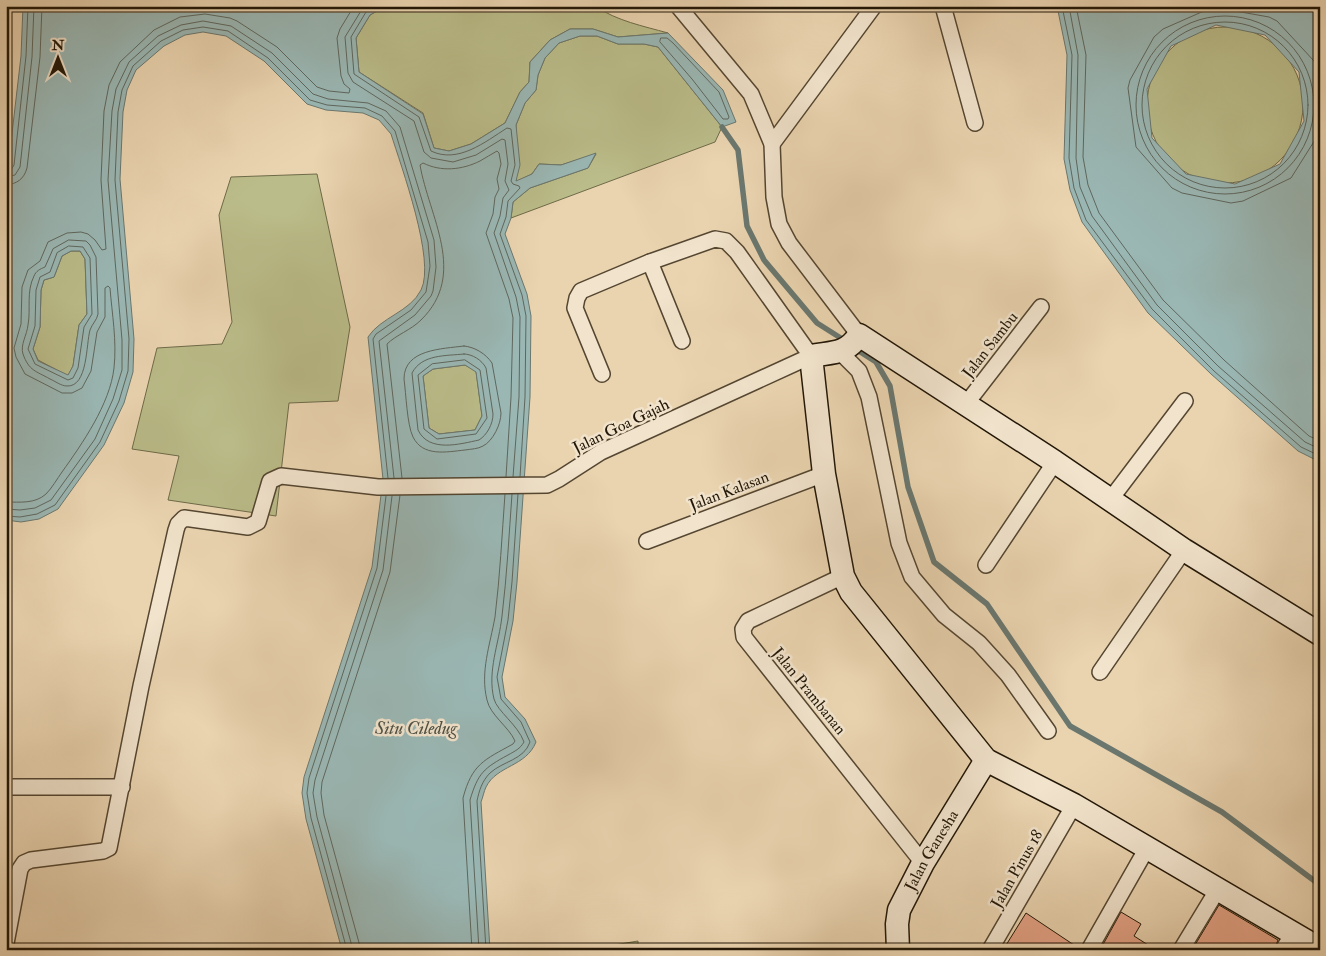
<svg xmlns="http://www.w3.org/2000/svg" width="1326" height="956" font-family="'IM FELL Double Pica',serif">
	<rect width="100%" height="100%" fill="#ead4b0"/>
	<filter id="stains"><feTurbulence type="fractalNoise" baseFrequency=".004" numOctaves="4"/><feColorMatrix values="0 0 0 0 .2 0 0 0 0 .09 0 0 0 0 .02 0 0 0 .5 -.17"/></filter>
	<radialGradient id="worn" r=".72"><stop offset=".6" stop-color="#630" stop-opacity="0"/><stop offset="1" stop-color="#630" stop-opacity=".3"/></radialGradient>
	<g fill="#babc89" stroke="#6e6a48">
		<path d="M386 6H595C617 21 643 26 668 33L618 37 593 29H570L550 40 530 62 529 82 520 92 505 123 471 144 449 151 434 148 423 113 359 72 356 38 370 15Z"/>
		<circle cx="1225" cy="105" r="78"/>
		<path d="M580 36H597L618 44H644L658 47 722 127 715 142 511 218 513 202 530 188 588 168 596 154 561 165 539 164 532 174 516 182V125L525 103 536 90 538 75 545 58 559 43Z"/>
		<path d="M317 174 350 327 338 401 289 403 276 516 168 500 179 456 132 449 157 348 222 344 232 322 219 215 231 177Z"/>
		<path d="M71 251H80L85 259 87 314 79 325 73 366 68 376 38 360 33 349 40 327 41 290 44 280 54 277 62 256Z"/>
		<path d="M465 365 476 371 482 416 475 430 439 434 429 428 423 376 433 369Z"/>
		<path d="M638 941V950H584Z"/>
	</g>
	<g fill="#9ab7b4" stroke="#6a776f" fill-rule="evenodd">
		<path d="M23 6H386L370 15 356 38 359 72 423 114 434 148 449 151 471 144 505 123 520 92 529 82 530 62 550 40 570 29H593L618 37 668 33 723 90 736 122 722 127 658 47 644 44H618L597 36H580L559 43 545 58 538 75 536 90 525 103 516 125 520 165 516 181 532 174 539 164 561 165 596 153 588 168 530 188 513 202 511 218 505 234 527 294 531 316 530 397 517 582 513 621 502 677 505 697 525 719 536 742C526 767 497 765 486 787 484 791 483 797 481 802L490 950H342L306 819 302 793 304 777 372 567 383 479 368 337C381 317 410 312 421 290 436 261 401 166 391 134L379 120 363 113 326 110 307 104 264 61 226 36 203 32 185 35 164 46 136 70 127 90 123 112 120 179 134 339 133 372 124 403 104 445 58 509 39 519 21 522 6 520V185L21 56ZM71 251H80L85 259 87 314 79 325 73 366 68 375 38 361 33 349 40 327 41 290 44 280 54 277 62 256ZM465 365 476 372 482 416 475 430 439 434 429 428 423 376 433 369Z"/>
		<path d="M1057 6H1320V462L1298 451 1211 374 1148 313 1082 222 1070 190 1064 159 1067 55ZM1216 25 1265 35 1299 72 1304 121 1280 164 1235 184 1186 174 1152 138 1147 89 1171 46Z"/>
	</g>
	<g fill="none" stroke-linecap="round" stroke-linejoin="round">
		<g stroke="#5e675e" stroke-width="1">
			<path d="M364 6 345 37 348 73 353 82 414 121 424 152 431 158 453 162 476 155 502 139 505 140 508 164 505 181 509 190 503 198 500 216 494 233 516 297 520 317 519 397 513 477"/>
			<path d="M376 6 366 12 351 37 354 74 419 117 431 151C458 164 485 142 507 128L511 129 515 165 511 181 513 184 519 186 520 188 508 201 506 217 500 234 522 295 526 316 525 397 520 477"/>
			<path d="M1062 6 1072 55 1069 158 1074 188 1086 220 1152 309 1214 371 1301 447 1320 456"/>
			<path d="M1069 6 1078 55 1076 158 1080 187 1092 216 1157 305 1218 366 1305 442 1320 449"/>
			<path d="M1076 6 1086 55 1083 157 1088 185 1099 213 1163 300 1224 360 1309 436 1320 441"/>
			<circle cx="1225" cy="105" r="89"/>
			<circle cx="1225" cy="105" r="83"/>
			<path d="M661 38H667L673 43 719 92 729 117 728 119H723L692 79 660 42Z"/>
			<path d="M1320 90 1317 69 1314 61 1277 21 1269 17 1213 7 1163 29 1154 37 1130 80 1128 88 1136 147 1172 188 1182 193 1231 203 1243 201 1291 178 1320 132"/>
			<path d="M6 171 11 170 14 165 26 56 28 6"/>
			<path d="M6 177 15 175 20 167 32 57 34 6"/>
			<path d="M6 185C17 184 24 179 27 168L40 57 42 6"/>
			<path d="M69 240 86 241 90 245 96 257 98 314C97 320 92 324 90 330 86 344 88 387 67 386 61 386 55 381 50 379 36 371 29 371 23 354 20 345 27 335 28 325 31 309 26 292 34 276 36 271 40 269 45 267L53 249Z"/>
			<path d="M69 246 83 247 90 258 92 314 84 327 78 368 73 378 68 380 35 364 28 349 35 326 36 290 40 277 50 272 57 253Z"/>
			<path d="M464 346C475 347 486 354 492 363L501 413C501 424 493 441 483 446 478 449 471 449 465 450 446 452 423 457 413 437 407 425 406 393 404 379 404 349 442 349 464 346Z"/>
			<path d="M464 354C472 354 482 360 486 368L493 414C493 424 487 435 479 440 460 444 429 453 418 430L412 373C422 354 446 356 464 354Z"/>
			<path d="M465 360 480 370 487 418 476 434 437 439 424 429 418 375 432 364Z"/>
			<path d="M402 478 387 344C396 335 411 330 421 320 468 274 429 217 420 165L423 163C441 172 462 170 480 161 486 158 491 154 497 151L499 153 501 164 497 179 499 189 495 197 493 214 486 233 509 299 513 318 511 397 506 477"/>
			<path d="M6 502C20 502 35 504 46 494 52 488 57 479 62 472 82 444 110 404 114 368 117 341 112 314 110 288L108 286 105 288V317L97 332 91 371 82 388 72 393H62L25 374 16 357 14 348 21 324 22 287 28 270 40 261 48 242 67 233 81 232 88 234 95 240 102 250 106 249 101 180 104 111 109 85 120 62 154 30 180 17 205 14 230 18 237 21 277 47 317 87 329 91 349 93 350 89 344 84 341 76 337 38 340 29 354 6"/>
			<path d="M6 509 20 510 35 508 51 500 95 439 113 399 122 370V340L108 180 112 111 116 89 129 62 158 36 181 25 203 21 231 26 272 53 313 94 328 99 368 103 386 111 400 127 434 240 436 267 433 291 431 296 415 315 379 341 394 478"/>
			<path d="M6 516 20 517 37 514 55 505 100 442 119 401 128 371 129 339 115 180 118 112 122 90 133 66 161 41 183 30 203 27 228 31 268 58 310 100 327 105 365 108 382 116 395 131 428 242 430 266 426 292 411 310 376 334 373 339 388 478"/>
			<path d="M347 950 311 818 307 793 309 778 377 568 386 496"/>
			<path d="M353 950 317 817 313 793 315 780 383 570 392 496"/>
			<path d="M361 950 324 815 321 793 322 782 390 572 400 495"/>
			<path d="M472 950 463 798C472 764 484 760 513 744L515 741C509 727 490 715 487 700 480 672 490 645 495 617 500 576 502 535 505 494"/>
			<path d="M479 950 470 800C478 773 484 768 508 755 515 751 520 749 524 742 518 725 497 711 494 699 487 671 499 644 502 616 507 575 509 535 512 494"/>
			<path d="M486 950 477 801C479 791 482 781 490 773 503 761 524 760 530 742L521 722 501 699 497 677 508 620 512 582 518 494"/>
		</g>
		<g stroke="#6a776f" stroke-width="5.5">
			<path d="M722 127 738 150 747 226 764 260 817 323 847 342"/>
			<path d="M854 348 876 362 890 386 908 487 934 562 987 604 1070 726 1222 812 1320 885"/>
		</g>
	</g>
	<g fill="#e4a285" stroke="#221707">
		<path d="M1219 905 1278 940 1274 950H1192Z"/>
		<path d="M1121 912 1141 924 1134 936 1156 950H1100Z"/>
		<path d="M1026 913 1080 949V950H1003Z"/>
	</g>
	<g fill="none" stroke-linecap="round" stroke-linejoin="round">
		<g stroke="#544631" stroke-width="18">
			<g id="street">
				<path d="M678 6 751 94 772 144 774 197 779 224 789 243 859 335"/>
				<path d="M943 6 975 123"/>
				<path d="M772 144 874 6"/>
				<path d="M650 262 682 341"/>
				<path d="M839 351 859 371 869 397 899 543 912 577 944 615 979 643 1008 675 1048 731"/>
				<path d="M966 404 1041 307"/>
				<path d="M1110 500 1185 401"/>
				<path d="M647 541 824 474"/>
				<path d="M986 565 1055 462"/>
				<path d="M843 576 748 621 743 629 744 637 923 863"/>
				<path d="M1100 672 1184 550"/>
				<path d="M6 787H122"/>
				<path d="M6 943 20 869 24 863 31 860 103 851 109 848 141 686 176 530 178 524 184 518 248 527 258 522 270 481 281 476 378 487 547 485 559 479 601 452 811 356 737 252 726 241 715 239 650 262 581 291 577 298 575 308 602 374"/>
				<path d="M990 950 1074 805"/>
				<path d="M1089 950 1147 848"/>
				<path d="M1181 950 1218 889"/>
				<path d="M1283 950 1293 933"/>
			</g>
		</g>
		<g stroke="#221707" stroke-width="25">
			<g id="secondary">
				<path d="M1320 634 1184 550 1055 462 859 335C846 355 832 352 811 356L824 474 843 576 851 592 986 760 1074 805 1320 949"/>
				<path id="s1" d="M898 950 897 924 899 910 923 863 986 760"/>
			</g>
		</g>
		<use href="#street" stroke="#f1e3cc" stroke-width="15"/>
		<use href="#secondary" stroke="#f1e3cc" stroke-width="22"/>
	</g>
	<g text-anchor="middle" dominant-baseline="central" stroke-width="5" stroke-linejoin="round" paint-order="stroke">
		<g font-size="16" fill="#221707" stroke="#f1e3cc">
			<text transform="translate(990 345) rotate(-52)">Jalan Sambu</text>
			<text transform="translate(621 426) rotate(-26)">Jalan Goa Gajah</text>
			<text transform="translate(729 491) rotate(-21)">Jalan Kalasan</text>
			<text transform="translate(809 691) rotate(51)">Jalan Prambanan</text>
			<text stroke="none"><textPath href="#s1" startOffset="108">Jalan Ganesha</textPath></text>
			<text transform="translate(1017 869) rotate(-60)">Jalan Pinus 18</text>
		</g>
		<g font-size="18" font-style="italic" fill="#4c4f44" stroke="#f1e3cc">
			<text x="416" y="728">Situ Ciledug</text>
		</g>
	</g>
	<rect width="1326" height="956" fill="none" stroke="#ead4b0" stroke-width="25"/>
	<rect x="8" y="8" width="1311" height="941" fill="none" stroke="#221707" stroke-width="2.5"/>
	<rect x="12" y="12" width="1301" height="931" fill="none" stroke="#221707"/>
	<g transform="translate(58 58)" stroke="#f1e3cc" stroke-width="4" paint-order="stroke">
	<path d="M0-4L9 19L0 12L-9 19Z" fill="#221707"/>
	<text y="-8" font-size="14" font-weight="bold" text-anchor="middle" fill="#221707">N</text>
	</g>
	<rect width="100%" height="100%" filter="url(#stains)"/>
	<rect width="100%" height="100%" fill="url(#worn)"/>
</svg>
